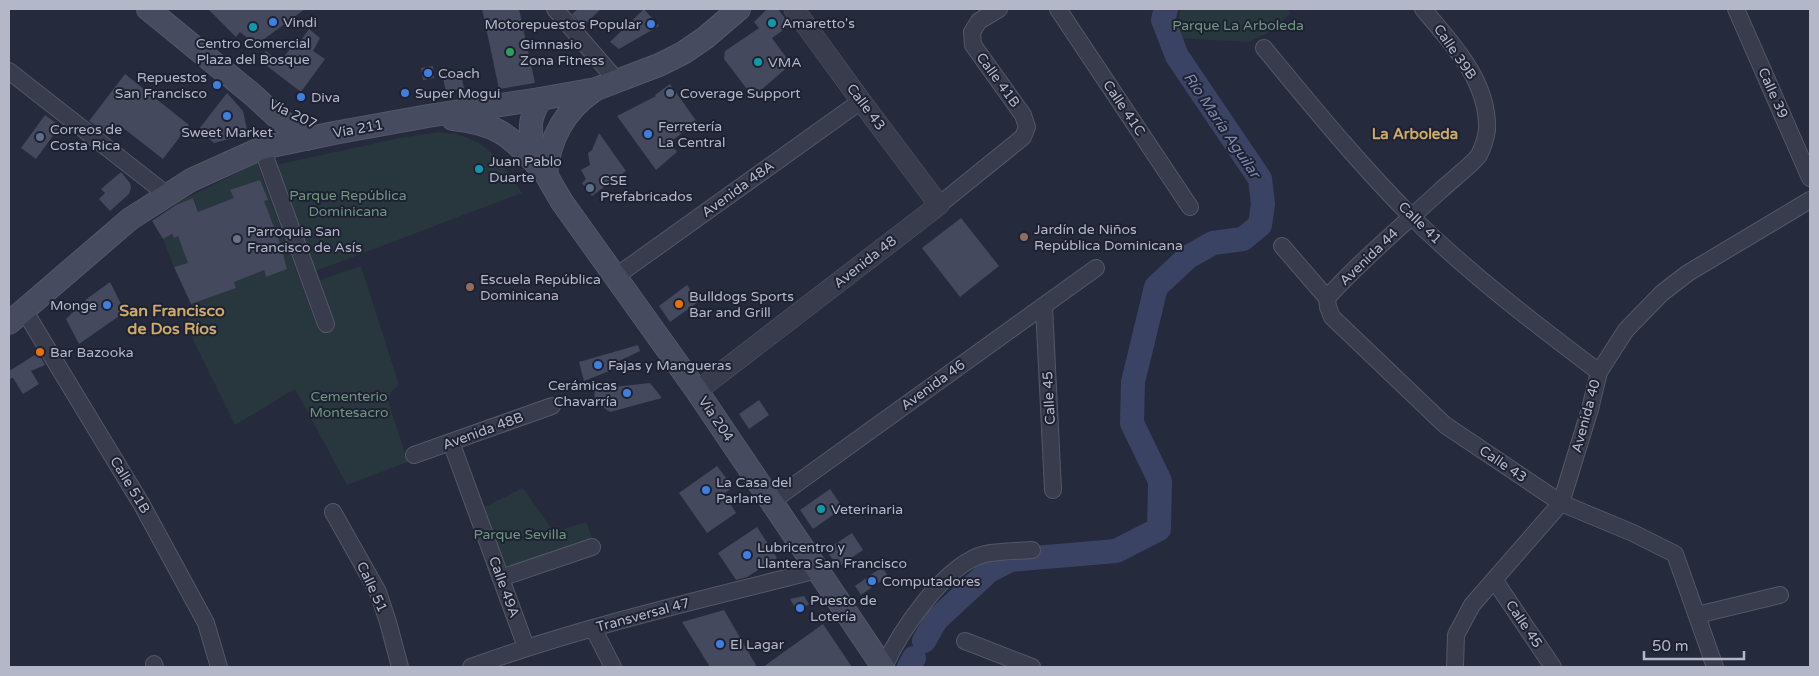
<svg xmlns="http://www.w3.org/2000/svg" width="1819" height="676" font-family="'Varela Round',sans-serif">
	<rect width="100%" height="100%" fill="#252a3c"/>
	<g fill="#28373e" fill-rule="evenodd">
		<path d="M1180 9H1288L1291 13 1268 33 1248 42 1177 38Z"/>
		<path d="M438 132C446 133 455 133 462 136 491 144 506 170 522 193L313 272 276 165 399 138Z"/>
		<path d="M257 163 319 332 335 327 320 280 361 266 399 385 391 392 388 401 408 462 347 485 295 389 235 425 186 325 193 309 191 304 236 287 234 281 174 267 163 239 172 234 174 238 202 224 194 198 160 211ZM259 256 285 261 287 269 266 277Z"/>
		<path d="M523 488 554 532 586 522 593 540 503 570 481 509Z"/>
	</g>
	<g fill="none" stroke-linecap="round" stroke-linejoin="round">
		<g stroke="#3b4364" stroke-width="24">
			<path d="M924 641 936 620 989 571 1010 560 1116 551 1159 529 1160 481 1132 423 1133 382 1156 287 1188 257 1213 243 1243 239 1260 225 1263 204 1260 179 1177 56 1163 20 1166 9"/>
			<path d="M909 667 914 658"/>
		</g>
	</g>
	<g fill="#44495d">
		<path d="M208 9H305L256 45 240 32 236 37Z"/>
		<path d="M482 9H519L535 83 499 89Z"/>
		<path d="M578 9H601L583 26 572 14Z"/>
		<path d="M644 9 659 26 619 49 610 42Z"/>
		<path d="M767 9H778L790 25 772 38 791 64 753 97 724 59 725 51 759 28 754 22Z"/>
		<path d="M309 29 320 38 313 51 325 59 301 92 259 60 266 51 280 62 293 45 296 47Z"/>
		<path d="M433 66 434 78 423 80 421 68Z"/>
		<path d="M125 74 189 125 163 159 118 124 110 135 89 121Z"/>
		<path d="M461 74 464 88 446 92 443 78Z"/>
		<path d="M670 84 697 122 670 142 677 152 656 170 617 116 656 96 655 95Z"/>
		<path d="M227 93 243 111 248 134 214 143 199 129Z"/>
		<path d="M45 115 60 126 36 159 21 148Z"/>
		<path d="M599 133 626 171 592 196 582 183 586 179 581 170 590 165 588 153 592 150Z"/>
		<path d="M121 172 130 183 131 188 129 194 110 211 99 199 105 193 101 189Z"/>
		<path d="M260 180 268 200 264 201 280 243 287 269 266 277 264 270 234 282 236 288 191 304 174 267 188 263 178 236 174 238 172 234 163 239 152 221 176 205 193 198 198 212 234 198 230 190Z"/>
		<path d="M961 218 999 266 960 297 922 248Z"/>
		<path d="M110 282 125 312 79 344 66 319 88 298Z"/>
		<path d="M687 285 698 302 670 322 659 306Z"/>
		<path d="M638 345 640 351 617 362V368L584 381 579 362Z"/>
		<path d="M38 353 45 365 31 371 39 384 23 394 13 378 9 379V371Z"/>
		<path d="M650 383 662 398 610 412 594 401 595 389Z"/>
		<path d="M759 400 769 415 749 429 739 414Z"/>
		<path d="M717 466 733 487 724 494 736 513 707 533 679 493Z"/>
		<path d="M830 489 843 508 813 529 800 510Z"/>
		<path d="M757 527 777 558 747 577 736 580 718 553Z"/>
		<path d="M852 533 863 550 838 567 826 550Z"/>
		<path d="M882 567 888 576 861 595 855 586Z"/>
		<path d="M804 596 809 604 798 613 790 599Z"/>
		<path d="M724 610 757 667H710L682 622Z"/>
		<path d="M823 624 852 667H763Z"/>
	</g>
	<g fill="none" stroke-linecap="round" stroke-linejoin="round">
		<g stroke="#545767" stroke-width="18">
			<g id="minor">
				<path d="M555 9 618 82"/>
				<path d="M1058 9 1190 207"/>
				<path d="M1736 9 1810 178"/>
				<path d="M1264 48C1312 106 1359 164 1412 217 1470 274 1534 323 1599 372"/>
				<path d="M9 71 166 194"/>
				<path d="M262 148 326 324"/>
				<path d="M939 205 1023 137 1027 127 1023 115 973 45 972 32 979 21 999 9"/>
				<path d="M1282 246 1327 298 1328 307 1332 317 1445 425 1561 503 1633 533 1675 554 1715 667"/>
				<path d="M615 277 861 101"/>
				<path d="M1327 298C1361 260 1402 226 1440 191 1448 183 1474 163 1479 155 1482 149 1486 137 1487 130 1489 82 1452 43 1423 9"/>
				<path d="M1044 306 1053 490"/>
				<path d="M24 310 142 505 206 623 219 667"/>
				<path d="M451 442 526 647"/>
				<path d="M414 455 552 406"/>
				<path d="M771 502 1096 268"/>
				<path d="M333 512 378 592 388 622 400 667"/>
				<path d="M501 578 592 547"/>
				<path d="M1495 581 1553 667"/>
				<path d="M1697 615 1780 595"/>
				<path d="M593 628 613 667"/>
				<path d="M965 641 1032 667"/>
				<path d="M154 664 155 667"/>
				<path d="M471 667C584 626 701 600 817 570"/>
				<path d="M884 667C900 631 945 564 985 554 1000 551 1017 551 1032 550"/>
				<path d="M1455 667 1456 635 1472 605 1561 503 1590 409 1599 372 1626 330 1662 293 1688 273 1810 200"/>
			</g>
		</g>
		<g stroke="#545767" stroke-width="21">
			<path id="tertiary" d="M697 391 939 205 861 101 794 9"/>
		</g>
		<g stroke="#545767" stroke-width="24">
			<g id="secondary">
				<path d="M148 9 253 95 279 119 306 139"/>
				<path d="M540 99C536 108 531 116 531 125 529 150 550 181 562 202L697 391 883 667"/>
				<path d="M453 119C495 123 510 135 538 166"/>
				<path d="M546 173C550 138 564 111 593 91"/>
				<path d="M9 323 130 219 191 180 262 148 334 133 428 116 540 99 596 89 659 65 683 53 705 38 739 9"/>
			</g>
		</g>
		<use href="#minor" stroke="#393c4c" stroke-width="16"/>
		<use href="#tertiary" stroke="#393c4c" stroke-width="20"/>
		<use href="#secondary" stroke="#474b5f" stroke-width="22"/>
	</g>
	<g fill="#3f7fe0" stroke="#1e2131" stroke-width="2">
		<circle cx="273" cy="22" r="5"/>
		<circle cx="651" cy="24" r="5"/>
		<circle cx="428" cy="73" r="5"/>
		<circle cx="217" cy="85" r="5"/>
		<circle cx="405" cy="93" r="5"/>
		<circle cx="301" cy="97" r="5"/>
		<circle cx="227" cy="116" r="5"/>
		<circle cx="648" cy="134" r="5"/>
		<circle cx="107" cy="305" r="5"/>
		<circle cx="598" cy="365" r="5"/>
		<circle cx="627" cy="393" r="5"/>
		<circle cx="706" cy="490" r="5"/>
		<circle cx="747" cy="555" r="5"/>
		<circle cx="872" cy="581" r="5"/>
		<circle cx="800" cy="608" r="5"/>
		<circle cx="720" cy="644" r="5"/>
	</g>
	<g fill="#0f9aa8" stroke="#1e2131" stroke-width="2">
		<circle cx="772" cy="23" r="5"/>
		<circle cx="253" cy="27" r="5"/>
		<circle cx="758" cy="62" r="5"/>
		<circle cx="479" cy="169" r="5"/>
		<circle cx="821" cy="509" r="5"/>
	</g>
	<circle fill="#2e9e5b" stroke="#1e2131" stroke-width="2" cx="510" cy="52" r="5"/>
	<g fill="#5c6f8a" stroke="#1e2131" stroke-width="2">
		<circle cx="670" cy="93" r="5"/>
		<circle cx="40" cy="137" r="5"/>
		<circle cx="590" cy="188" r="5"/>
	</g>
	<g fill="#8d6e63" stroke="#1e2131" stroke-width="2">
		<circle cx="1024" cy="237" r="5"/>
		<circle cx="470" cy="287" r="5"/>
	</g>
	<circle fill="#6b7280" stroke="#1e2131" stroke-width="2" cx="237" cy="239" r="5"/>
	<g fill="#e8710a" stroke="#1e2131" stroke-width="2">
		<circle cx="679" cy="304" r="5"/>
		<circle cx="40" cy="352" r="5"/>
	</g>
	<g text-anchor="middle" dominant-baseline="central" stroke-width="4" stroke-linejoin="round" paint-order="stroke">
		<g font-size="14" fill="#b4b7c7" stroke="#1e2131" text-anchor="start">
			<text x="283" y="22">Vindi</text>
			<text x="782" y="23">Amaretto's</text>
			<text x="641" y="24" text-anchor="end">Motorepuestos Popular</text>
			<text x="253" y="43" text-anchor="middle">Centro Comercial<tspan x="253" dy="16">Plaza del Bosque</tspan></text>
			<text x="520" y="44">Gimnasio<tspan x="520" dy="16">Zona Fitness</tspan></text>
			<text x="768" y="62">VMA</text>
			<text x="438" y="73">Coach</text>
			<text x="207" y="77" text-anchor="end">Repuestos<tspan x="207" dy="16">San Francisco</tspan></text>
			<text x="415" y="93">Super Mogui</text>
			<text x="680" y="93">Coverage Support</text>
			<text x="311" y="97">Diva</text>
			<text x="658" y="126">Ferretería<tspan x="658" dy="16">La Central</tspan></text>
			<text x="50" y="129">Correos de<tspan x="50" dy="16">Costa Rica</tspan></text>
			<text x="227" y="132" text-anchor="middle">Sweet Market</text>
			<text x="489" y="161">Juan Pablo<tspan x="489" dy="16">Duarte</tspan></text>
			<text x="600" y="180">CSE<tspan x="600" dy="16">Prefabricados</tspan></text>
			<text x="1034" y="229">Jardín de Niños<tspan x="1034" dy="16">República Dominicana</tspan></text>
			<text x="247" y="231">Parroquia San<tspan x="247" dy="16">Francisco de Asís</tspan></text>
			<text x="480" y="279">Escuela República<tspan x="480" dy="16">Dominicana</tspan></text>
			<text x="689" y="296">Bulldogs Sports<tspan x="689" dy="16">Bar and Grill</tspan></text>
			<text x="97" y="305" text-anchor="end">Monge</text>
			<text x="50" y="352">Bar Bazooka</text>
			<text x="608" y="365">Fajas y Mangueras</text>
			<text x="617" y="385" text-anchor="end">Cerámicas<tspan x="617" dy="16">Chavarría</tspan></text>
			<text x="716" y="482">La Casa del<tspan x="716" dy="16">Parlante</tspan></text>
			<text x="831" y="509">Veterinaria</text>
			<text x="757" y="547">Lubricentro y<tspan x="757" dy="16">Llantera San Francisco</tspan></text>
			<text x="882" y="581">Computadores</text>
			<text x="810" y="600">Puesto de<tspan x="810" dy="16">Lotería</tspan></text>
			<text x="730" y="644">El Lagar</text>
		</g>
		<g font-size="14" fill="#6d977f" stroke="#1e2131">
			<text x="1238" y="25">Parque La Arboleda</text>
			<text x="348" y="195">Parque República<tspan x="348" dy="16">Dominicana</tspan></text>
			<text x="349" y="396">Cementerio<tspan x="349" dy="16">Montesacro</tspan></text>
			<text x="520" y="534">Parque Sevilla</text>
		</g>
		<g font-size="14" fill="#b4b7c7" stroke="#1e2131">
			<text transform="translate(1455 52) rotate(55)">Calle 39B</text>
			<text transform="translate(998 80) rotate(54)">Calle 41B</text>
			<text transform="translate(1773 93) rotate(66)">Calle 39</text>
			<text transform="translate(866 107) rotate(53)">Calle 43</text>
			<text transform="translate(1124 108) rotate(56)">Calle 41C</text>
			<text transform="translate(293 114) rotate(25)">Vía 207</text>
			<text transform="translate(358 129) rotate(-10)">Vía 211</text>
			<text transform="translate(738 189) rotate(-36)">Avenida 48A</text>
			<text transform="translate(1420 223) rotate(44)">Calle 41</text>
			<text transform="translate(1369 257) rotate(-44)">Avenida 44</text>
			<text transform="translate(865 262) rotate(-38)">Avenida 48</text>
			<text transform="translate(933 385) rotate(-36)">Avenida 46</text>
			<text transform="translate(1049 398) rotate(-93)">Calle 45</text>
			<text transform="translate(1586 416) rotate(-75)">Avenida 40</text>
			<text transform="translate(716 419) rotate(56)">Vía 204</text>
			<text transform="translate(483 431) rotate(-20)">Avenida 48B</text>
			<text transform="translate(1503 464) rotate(34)">Calle 43</text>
			<text transform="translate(130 485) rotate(59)">Calle 51B</text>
			<text transform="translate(372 587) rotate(65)">Calle 51</text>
			<text transform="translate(504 587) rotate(70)">Calle 49A</text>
			<text transform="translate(643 615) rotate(-15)">Transversal 47</text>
			<text transform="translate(1524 624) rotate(56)">Calle 45</text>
		</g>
		<g font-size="15" font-style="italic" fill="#7d87ad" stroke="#1e2131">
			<text transform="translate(1222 125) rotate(56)">Río María Aguilar</text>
		</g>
		<g font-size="15" font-weight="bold" fill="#ceab68" stroke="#1e2131">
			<text x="1415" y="134">La Arboleda</text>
		</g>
		<g font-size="16" font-weight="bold" fill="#ceab68" stroke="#1e2131">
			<text x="172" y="311">San Francisco<tspan x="172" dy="18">de Dos Ríos</tspan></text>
		</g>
	</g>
	<rect width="1819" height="676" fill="none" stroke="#b4b7c7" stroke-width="20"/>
	<path d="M1644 651v8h100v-8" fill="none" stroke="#b4b7c7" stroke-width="2.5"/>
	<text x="1652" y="651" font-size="15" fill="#b4b7c7" stroke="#1e2131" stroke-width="4" paint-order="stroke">50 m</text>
</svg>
